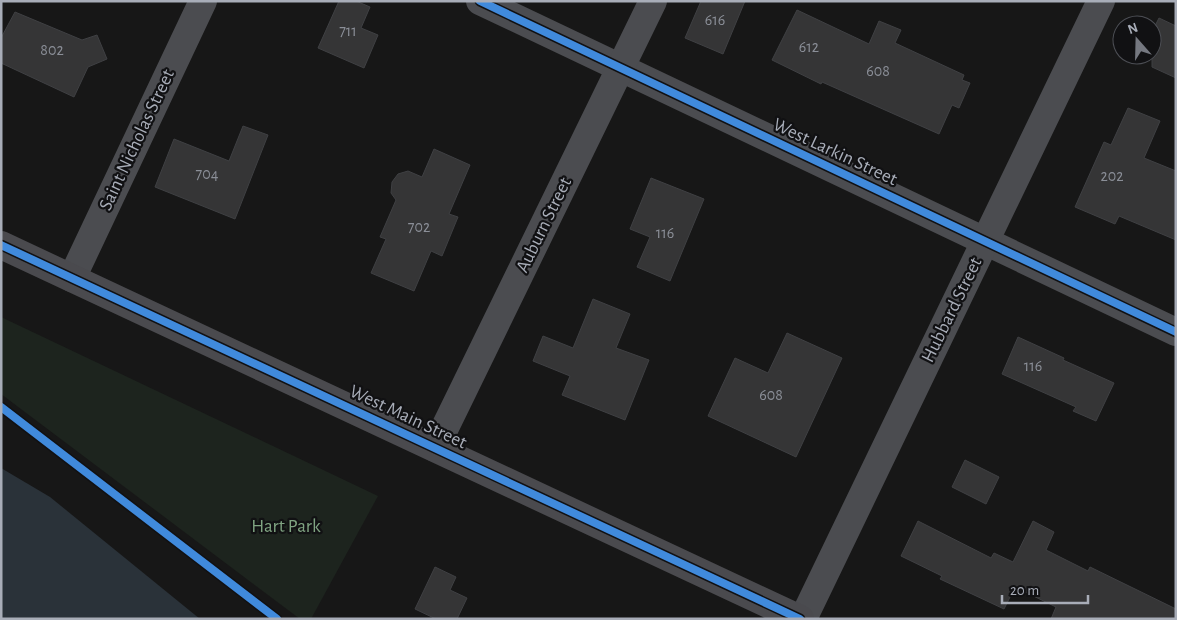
<svg xmlns="http://www.w3.org/2000/svg" width="1177" height="620" font-family="'Alegreya Sans',sans-serif">
	<rect width="100%" height="100%" fill="#171717"/>
	<path fill="#1d241e" d="M1 317 378 496 311 619H300L1 394Z"/>
	<path fill="#2a3239" d="M1 468 50 497 200 619H1Z"/>
	<g fill="#353536" stroke="#3f4043">
		<path d="M339 1H356L370 7 361 28 378 35 364 68 318 48Z"/>
		<path d="M701 1H745L723 54 685 38Z"/>
		<path d="M797 10 869 44 879 21 901 30 895 43 964 75 962 80 970 83 959 108 952 105 939 134 822 82 821 84 772 60Z"/>
		<path d="M15 12 82 40 97 35 107 59 88 67 74 97 1 63V38Z"/>
		<path d="M1159 18 1176 26V78L1152 67V32Z"/>
		<path d="M1128 108 1160 121 1144 158 1176 171V240L1119 216 1115 224 1075 207 1104 142 1111 145Z"/>
		<path d="M243 126 268 135 235 219 155 187 174 139 229 161Z"/>
		<path d="M434 149 470 165 449 214 458 217 442 256 431 251 414 291 371 273 386 239 380 237 396 200 391 193 392 182 398 174 408 171 422 177Z"/>
		<path d="M651 178 704 199 670 281 637 267 650 237 630 229Z"/>
		<path d="M593 299 630 314 616 348 649 360 625 420 562 395 570 376 533 361 543 336 573 348Z"/>
		<path d="M787 333 842 358 796 457 708 416 735 358 768 373Z"/>
		<path d="M1018 337 1064 358 1063 360 1114 383 1096 421 1073 411 1076 407 1002 374Z"/>
		<path d="M965 460 999 477 986 504 952 487Z"/>
		<path d="M918 521 991 558 994 553 1013 562 1033 521 1054 532 1046 550 1088 571 1090 567 1176 609V619H1051L1056 607 1015 587 1004 609 940 579 942 576 901 556Z"/>
		<path d="M435 567 456 577 450 590 467 598 457 619H436L415 609Z"/>
	</g>
	<g fill="none" stroke-linecap="round" stroke-linejoin="round">
		<g stroke="#4b4c50" stroke-width="28">
			<path d="M480 1 1176 332"/>
			<path d="M72 278 203 1"/>
			<path d="M435 448 653 1"/>
			<path d="M803 619 1101 1"/>
		</g>
		<path stroke="#4a4a4e" stroke-width="28" d="M1 245 800 619"/>
		<g stroke="#111113" stroke-width="11">
			<g id="cycleway">
				<path d="M480 1 1176 332"/>
				<path d="M1 245 800 619"/>
				<path d="M1 407 277 619"/>
			</g>
		</g>
		<use href="#cycleway" stroke="#408adc" stroke-width="8"/>
	</g>
	<g text-anchor="middle" dominant-baseline="central" stroke-width="4.5" stroke-linejoin="round" paint-order="stroke">
		<g font-size="16" fill="#8b8f98">
			<text x="715" y="20">616</text>
			<text x="348" y="31">711</text>
			<text x="809" y="47">612</text>
			<text x="52" y="50">802</text>
			<text x="878" y="71">608</text>
			<text x="207" y="174">704</text>
			<text x="1112" y="176">202</text>
			<text x="419" y="227">702</text>
			<text x="665" y="233">116</text>
			<text x="1033" y="366">116</text>
			<text x="771" y="395">608</text>
		</g>
		<g font-size="19" fill="#a8adb8" stroke="#111113">
			<text transform="translate(137 140) rotate(-65)">Saint Nicholas Street</text>
			<text transform="translate(835 152) rotate(25)">West Larkin Street</text>
			<text transform="translate(544 225) rotate(-64)">Auburn Street</text>
			<text transform="translate(952 310) rotate(-64)">Hubbard Street</text>
			<text transform="translate(408 417) rotate(25)">West Main Street</text>
		</g>
		<g font-size="19" fill="#7fa381" stroke="#111113">
			<text x="286" y="526">Hart Park</text>
		</g>
	</g>
	<rect width="1177" height="620" fill="none" stroke="#a8adb8" stroke-width="5"/>
	<g transform="translate(1137 40) rotate(340)"><circle r="24" fill="#111113" stroke="#4d4f55"/>
	<path d="M0-4L9 19L0 12L-9 19Z" fill="#757880"/>
	<text y="-8" font-size="14" font-weight="bold" text-anchor="middle" fill="#a8adb8">N</text>
	</g>
	<path d="M1002 595v8h86v-8" fill="none" stroke="#a8adb8" stroke-width="2.5"/>
	<text x="1010" y="595" font-size="15" fill="#a8adb8" stroke="#111113" stroke-width="4" paint-order="stroke">20 m</text>
</svg>
